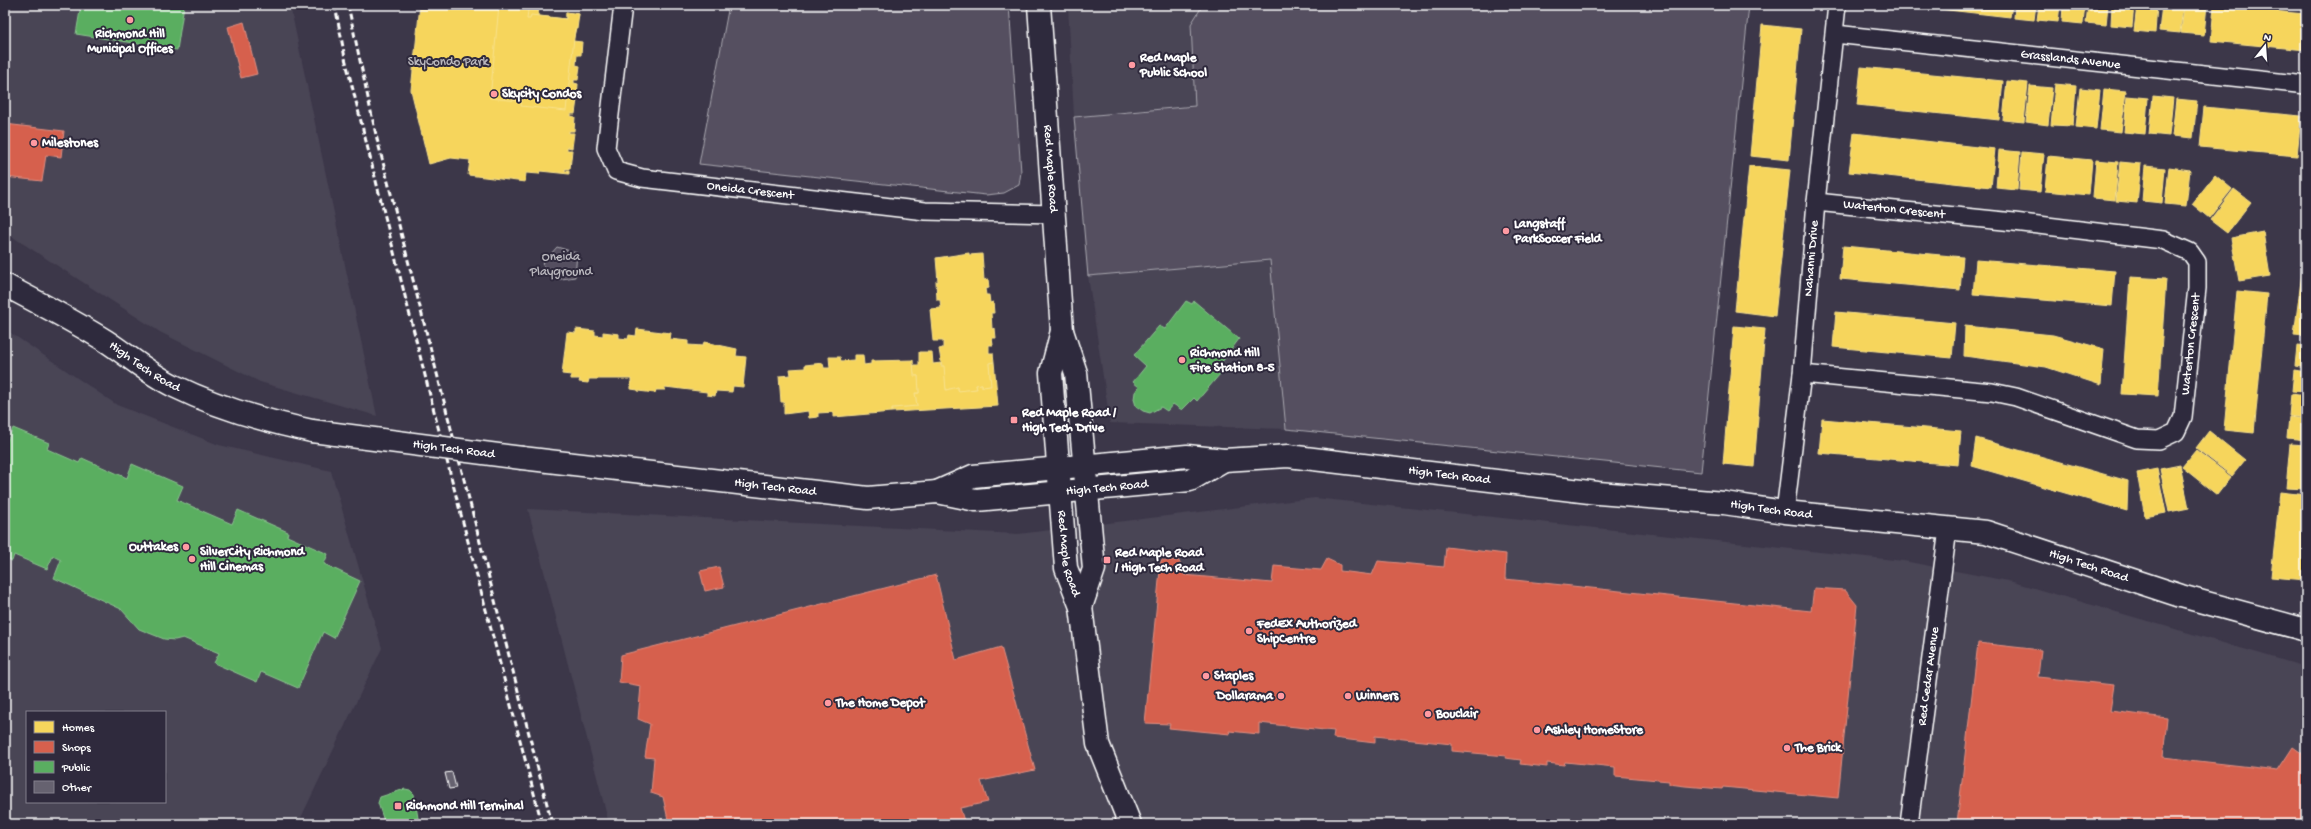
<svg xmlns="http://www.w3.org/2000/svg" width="2311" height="829" font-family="'Gochi Hand',sans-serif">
	<rect width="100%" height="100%" fill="#3c3749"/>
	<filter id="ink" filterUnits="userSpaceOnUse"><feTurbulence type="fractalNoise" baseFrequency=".025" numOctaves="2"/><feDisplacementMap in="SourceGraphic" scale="8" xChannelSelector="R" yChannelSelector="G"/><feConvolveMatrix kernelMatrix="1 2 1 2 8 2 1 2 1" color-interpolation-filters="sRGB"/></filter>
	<g filter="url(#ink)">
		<g fill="#494455" fill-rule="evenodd">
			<path d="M5 5H290L377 416 260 382 160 332 5 232Z"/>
			<path d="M1068 5H1203L1191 24 1195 106 1074 117Z"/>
			<path d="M1270 260 1286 429 1110 423 1088 276Z"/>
			<path d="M5 329 117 405 219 445 331 471 382 648 298 824H5ZM27 712H165V802H27Z"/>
			<path d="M1315 498 1904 561 2013 582 2306 667V824H609L528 509 1018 534Z"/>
		</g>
		<g fill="#555060" stroke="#aaa8b0">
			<path d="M729 5H1009L1021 172 1019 185 1004 193 986 195 699 164Z"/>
			<path d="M1203 5H1749L1701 472 1286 429 1270 260 1088 276 1074 117 1195 106 1191 24Z"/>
			<path d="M557 247 577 253 575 277 555 280 542 264Z"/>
		</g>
		<g fill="#f6d55c" stroke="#f9e28d">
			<path d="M420 5H539L538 16 566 19V12L579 14 573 41 582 42 581 55H577L576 65 580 66 578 80H574V83L578 84 577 97H573L572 99 577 100 575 114H571V116L575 117 574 131H569V133H574L572 148 567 147V150H572L570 169H565V171H569V174L540 171 539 174 526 173 525 182 468 175 470 160 451 158 429 164 411 90Z"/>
			<path d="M1904 5H2012L2010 17Z"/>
			<path d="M2015 5H2036L2034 20 2014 18Z"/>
			<path d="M2039 5H2060L2058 22 2037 20Z"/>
			<path d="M2063 5H2085L2083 24 2062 22Z"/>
			<path d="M2088 5H2108L2106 25 2086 23Z"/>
			<path d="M2112 5H2134L2132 27 2111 25Z"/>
			<path d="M2137 5H2157L2155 33 2134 31Z"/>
			<path d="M2162 5H2183L2180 33 2159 31Z"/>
			<path d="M2184 5H2207L2204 35 2181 33Z"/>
			<path d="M499 6 528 10 527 19H530L531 15 566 19V12L579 14 577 29H575L566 111 521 106 522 98H519V101L490 98Z"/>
			<path d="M2214 6 2306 14V50L2211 41Z"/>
			<path d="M1762 25 1801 29 1789 160 1750 156Z"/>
			<path d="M1861 67 2003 81 1999 120 1857 105Z"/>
			<path d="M2007 81 2028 83 2024 122 2003 120Z"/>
			<path d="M2055 84 2076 86 2073 126 2051 125Z"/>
			<path d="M2030 86 2052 88 2048 125 2026 122Z"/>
			<path d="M2080 88 2100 90 2096 129 2076 127Z"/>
			<path d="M2104 89 2126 91 2121 132 2100 130Z"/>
			<path d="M2127 96 2148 98 2145 134 2124 132Z"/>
			<path d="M2153 96 2173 98 2169 136 2149 134Z"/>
			<path d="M2176 99 2197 101 2193 138 2172 136Z"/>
			<path d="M2204 107 2301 116 2297 156 2200 147Z"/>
			<path d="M1854 133 1995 149 1991 187 1849 172Z"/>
			<path d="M1999 150 2020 152 2017 190 1996 188Z"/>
			<path d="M2022 152 2044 154 2040 192 2019 190Z"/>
			<path d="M2048 156 2092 160 2089 195 2045 191Z"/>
			<path d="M2096 160 2118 162 2115 200 2093 198Z"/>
			<path d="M2120 162 2141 164 2137 203 2116 201Z"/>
			<path d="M1749 166 1790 170 1775 316 1735 311Z"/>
			<path d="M2145 166 2165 168 2162 203 2142 201Z"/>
			<path d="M2169 167 2190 170 2186 206 2165 204Z"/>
			<path d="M2215 175 2232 189 2209 218 2192 204Z"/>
			<path d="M2234 189 2251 202 2227 233 2210 220Z"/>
			<path d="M2263 232 2270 276 2239 281 2231 238Z"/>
			<path d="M2306 242V336L2294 335Z"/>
			<path d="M1843 246 1963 257 1960 290 1840 279Z"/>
			<path d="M969 253V255L982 254 984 280 988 279 989 288 985 289 986 295H989L990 303 993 302 994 313H991L992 329 995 328 996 338H992L993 345H989V353H993L994 362 989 363 991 386 982 387V384L976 385 977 389 958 391V387L946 390 939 349 943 348V341H933L930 309 941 308 940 300H937L936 281 938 282 936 258Z"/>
			<path d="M1976 260 2115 271 2112 306 1973 294Z"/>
			<path d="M2130 277 2166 279 2158 396 2122 394Z"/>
			<path d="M2237 291 2267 294 2254 433 2224 430Z"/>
			<path d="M1836 312 1955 323 1952 358 1833 347Z"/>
			<path d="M1734 326 1765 329 1754 467 1723 464Z"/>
			<path d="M1965 326 2053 335 2104 349 2101 385 2046 367 1964 356Z"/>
			<path d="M576 329 595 331V335L603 336V332L619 334V338L628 339 629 335 636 336 637 329 671 333 670 339 688 341V345L703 346 704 342 737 349 736 356 746 357 743 387 733 386 732 392 716 391 715 396 707 395V392L665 387V390H656L655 393 638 391V390L631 389V379H589L588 383 579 382 580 379H571V375L562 374 567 332 576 333Z"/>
			<path d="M2297 346 2306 347V368L2295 366Z"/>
			<path d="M919 352H932L933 364 941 363V366H944L946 390 958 387V391L977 389 976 385 982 384V387L991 386 989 363 994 362 998 406 892 412V408L917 406 915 393H919L918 376H914L913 365H919Z"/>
			<path d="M854 355H863L864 365 871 364V361L913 360 914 376H918L919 393H915L917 406 892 408V412L834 417V412L818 413V417L809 418 808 411 784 414V402H781L779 376 791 375 790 369 805 368V365L823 363 824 368H830L829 357H840L841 361 854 360Z"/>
			<path d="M2294 370 2306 372V392L2292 391Z"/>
			<path d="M2291 394 2306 396V418L2289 416Z"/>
			<path d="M2289 417 2306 419V440L2287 438Z"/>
			<path d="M1822 419 1961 431 1958 465 1819 453Z"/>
			<path d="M2209 431 2245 460 2232 476 2196 448Z"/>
			<path d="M1976 438 2128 481 2127 511 1972 466Z"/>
			<path d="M2290 444 2306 445V489L2286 488Z"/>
			<path d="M2196 450 2231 477 2217 495 2182 467Z"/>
			<path d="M2180 465 2189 508 2169 512 2160 469Z"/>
			<path d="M2157 469 2166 513 2145 517 2137 473Z"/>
			<path d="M2280 492 2306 495V580L2271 577Z"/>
		</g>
		<g fill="#d6604d" stroke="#e29082">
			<path d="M244 22 257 74 241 78 228 27Z"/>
			<path d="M5 124 64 131 61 157 46 155 42 181 5 177Z"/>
			<path d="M1446 547 1506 554 1505 579 1811 611 1814 588 1845 590 1857 605 1838 798 1723 787 1722 789 1685 786 1669 784V781L1615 776V767L1565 762 1564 765 1547 763V767L1520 764 1521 760 1505 758 1506 756 1452 751V744L1375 736V743L1333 738 1334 731 1259 723V734L1229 731 1230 734 1169 728 1170 724 1145 723 1161 560 1179 561 1184 575 1272 583 1274 566 1321 570 1327 559 1340 565V571L1372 575 1378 561 1444 567Z"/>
			<path d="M719 567 724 587 705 591 700 571Z"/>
			<path d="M936 575 956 660 1001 647 1035 770 981 781 988 802 960 808 964 821 955 824H669L663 797 651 793 654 758 645 757 650 724 638 719 641 686 619 682 621 655Z"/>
			<path d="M1978 643 2041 650 2038 677 2114 685 2110 711 2167 718 2163 757 2278 770 2293 747 2306 756V824H1957Z"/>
		</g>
		<g fill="#5aae61" stroke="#8cc690">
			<path d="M81 5H184L177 50 76 34Z"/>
			<path d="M1186 301 1192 304 1194 301 1239 339 1216 370 1220 374 1197 401 1194 398 1182 410 1173 404 1167 411 1161 407 1150 413 1143 411 1136 406 1134 399 1135 392 1139 387 1133 382 1146 366 1134 355 1159 326 1165 329Z"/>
			<path d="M13 428 49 443 47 449 79 463 82 458 127 478 132 464 183 486 177 500 232 524 238 510 288 532 287 536 328 554 324 564 360 581 334 638 323 632 298 688 261 672 257 682 214 663 219 653 183 638 175 640 164 639 139 629 121 609 54 578 61 560 53 556 47 569 14 555 12 561 5 558V446Z"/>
			<path d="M405 789 410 790 414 794 419 824H385L378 803 380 797Z"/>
		</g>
		<path fill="#666270" stroke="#fff" d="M452 772 456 788 449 789 445 773Z"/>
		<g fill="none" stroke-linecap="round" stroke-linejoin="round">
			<g stroke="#fff" stroke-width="20">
				<g id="street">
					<path id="s1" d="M623 5 606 148 616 171 642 178 925 211 1054 214"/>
					<path id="s2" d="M1835 34 2306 85"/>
					<path id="s3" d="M1802 374 1992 392 2016 397 2137 439 2159 440 2176 432 2183 417 2197 288V262L2190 252 2163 240 2014 222 1816 202"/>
					<path id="s4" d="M1785 512 1802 374 1816 202 1837 5"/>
					<path id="s5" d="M1909 824 1948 529"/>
				</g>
			</g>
			<g stroke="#fff" stroke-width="25">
				<g id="secondary">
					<path id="s6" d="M1039 5 1062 331 1076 373 1094 569 1081 607"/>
					<path id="s7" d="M5 285C39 303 74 321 106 341 129 356 149 374 174 386 219 408 264 421 312 431"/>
					<path id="s8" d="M1062 331 1051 373 1066 568 1081 607 1098 744 1130 824"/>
					<path id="s9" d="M522 458 868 498 937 492 976 500 1190 480 1224 460"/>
					<path id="s10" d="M937 492 973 476 1187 456 1224 460 1288 456 1598 493 1724 503 1785 512 1986 532 2181 596 2306 630"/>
				</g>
			</g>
			<use href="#street" stroke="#2f2a3d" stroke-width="17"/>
			<use href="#secondary" stroke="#2f2a3d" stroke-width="22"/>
			<g stroke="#fff" stroke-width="3" stroke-dasharray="6 3" stroke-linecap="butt">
				<path d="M335 5 345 58 437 423 542 824"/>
				<path d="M348 5 376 135 552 824"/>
			</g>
			<g stroke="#fff" stroke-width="25" stroke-linecap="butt">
				<g id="secondary-bridge">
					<path id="s11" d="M312 431 522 458"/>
				</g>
			</g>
			<use href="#secondary-bridge" stroke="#2f2a3d" stroke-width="22"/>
		</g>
	</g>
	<g fill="#ff9aa2" stroke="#2f2a3d" stroke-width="1.5">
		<circle cx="130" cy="20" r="4"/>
		<circle cx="1132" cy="65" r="4"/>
		<circle cx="494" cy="94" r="4"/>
		<circle cx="34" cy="143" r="4"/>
		<circle cx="1506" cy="231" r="4"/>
		<circle cx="1182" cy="360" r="4"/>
		<rect x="1010" y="416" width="8" height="8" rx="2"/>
		<circle cx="186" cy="547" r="4"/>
		<circle cx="192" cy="559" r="4"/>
		<rect x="1103" y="556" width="8" height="8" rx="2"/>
		<circle cx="1249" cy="631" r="4"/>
		<circle cx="1206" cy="676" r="4"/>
		<circle cx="1281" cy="696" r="4"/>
		<circle cx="1348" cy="696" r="4"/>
		<circle cx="828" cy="703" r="4"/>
		<circle cx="1428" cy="714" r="4"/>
		<circle cx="1537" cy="730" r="4"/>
		<circle cx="1787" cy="748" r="4"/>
		<rect x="394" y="802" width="8" height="8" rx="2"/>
	</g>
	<g text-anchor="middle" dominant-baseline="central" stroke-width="4" stroke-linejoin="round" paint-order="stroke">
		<g font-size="13" font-weight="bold" fill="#fff" stroke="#2f2a3d" text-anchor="start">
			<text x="130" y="34" text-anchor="middle">Richmond Hill<tspan x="130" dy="15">Municipal Offices</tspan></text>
			<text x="1140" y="58">Red Maple<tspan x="1140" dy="15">Public School</tspan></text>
			<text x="502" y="94">Skycity Condos</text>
			<text x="42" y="143">Milestones</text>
			<text x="1514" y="224">Langstaff<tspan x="1514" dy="15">ParkSoccer Field</tspan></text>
			<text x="1190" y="353">Richmond Hill<tspan x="1190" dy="15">Fire Station 8-5</tspan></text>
			<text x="1022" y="413">Red Maple Road /<tspan x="1022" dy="15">High Tech Drive</tspan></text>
			<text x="178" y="547" text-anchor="end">Outtakes</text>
			<text x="200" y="552">SilverCity Richmond<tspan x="200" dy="15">Hill Cinemas</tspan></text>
			<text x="1115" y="553">Red Maple Road<tspan x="1115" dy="15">/ High Tech Road</tspan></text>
			<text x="1257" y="624">FedEx Authorized<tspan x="1257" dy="15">ShipCentre</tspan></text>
			<text x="1214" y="676">Staples</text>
			<text x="1273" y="696" text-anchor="end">Dollarama</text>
			<text x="1356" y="696">Winners</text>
			<text x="836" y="703">The Home Depot</text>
			<text x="1436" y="714">Bouclair</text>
			<text x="1545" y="730">Ashley HomeStore</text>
			<text x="1795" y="748">The Brick</text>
			<text x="406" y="806">Richmond Hill Terminal</text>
		</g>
		<g font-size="13" fill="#fff" stroke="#2f2a3d">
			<text stroke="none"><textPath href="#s2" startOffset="237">Grasslands Avenue</textPath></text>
			<text stroke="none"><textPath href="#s6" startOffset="164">Red Maple Road</textPath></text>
			<text stroke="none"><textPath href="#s1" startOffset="305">Oneida Crescent</textPath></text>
			<text transform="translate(1894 210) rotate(6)">Waterton Crescent</text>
			<text stroke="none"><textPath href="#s4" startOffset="255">Nahanni Drive</textPath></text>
			<text stroke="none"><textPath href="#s3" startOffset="474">Waterton Crescent</textPath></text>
			<text stroke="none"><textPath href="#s7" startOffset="162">High Tech Road</textPath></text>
			<text stroke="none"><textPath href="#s11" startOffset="143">High Tech Road</textPath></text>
			<text stroke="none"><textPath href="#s10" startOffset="518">High Tech Road</textPath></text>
			<text stroke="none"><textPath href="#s9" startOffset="255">High Tech Road</textPath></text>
			<text stroke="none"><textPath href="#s9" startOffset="589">High Tech Road</textPath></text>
			<text stroke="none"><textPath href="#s10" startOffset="842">High Tech Road</textPath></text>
			<text stroke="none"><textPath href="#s8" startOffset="225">Red Maple Road</textPath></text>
			<text stroke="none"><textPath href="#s10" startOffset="1166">High Tech Road</textPath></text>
			<text stroke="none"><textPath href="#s5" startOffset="149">Red Cedar Avenue</textPath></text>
		</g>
		<g font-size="13" fill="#bbb9bf" stroke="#2f2a3d">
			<text x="448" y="62">SkyCondo Park</text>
			<text x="561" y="257">Oneida<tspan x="561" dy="15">Playground</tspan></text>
		</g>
	</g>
	<rect width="2311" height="829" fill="none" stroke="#2f2a3d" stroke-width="20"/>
	<rect x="10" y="10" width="2291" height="809" fill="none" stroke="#fff" stroke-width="1.5" filter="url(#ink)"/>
	<rect x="26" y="711" width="140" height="92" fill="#2f2a3d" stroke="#827f8b"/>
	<rect x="34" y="721" width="20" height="12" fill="#f6d55c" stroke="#827f8b"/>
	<text x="62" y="731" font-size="12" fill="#ffffff">Homes</text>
	<rect x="34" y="741" width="20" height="12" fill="#d6604d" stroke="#827f8b"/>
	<text x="62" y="751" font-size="12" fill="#ffffff">Shops</text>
	<rect x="34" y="761" width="20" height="12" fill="#5aae61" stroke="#827f8b"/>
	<text x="62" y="771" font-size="12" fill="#ffffff">Public</text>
	<rect x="34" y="781" width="20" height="12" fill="#666270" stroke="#827f8b"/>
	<text x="62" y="791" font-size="12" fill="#ffffff">Other</text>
	<g transform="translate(2265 46) rotate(17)" stroke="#2f2a3d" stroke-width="3" paint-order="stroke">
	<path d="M0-3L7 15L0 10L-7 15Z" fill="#ffffff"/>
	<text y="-6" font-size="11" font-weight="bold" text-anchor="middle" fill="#ffffff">N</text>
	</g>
</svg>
